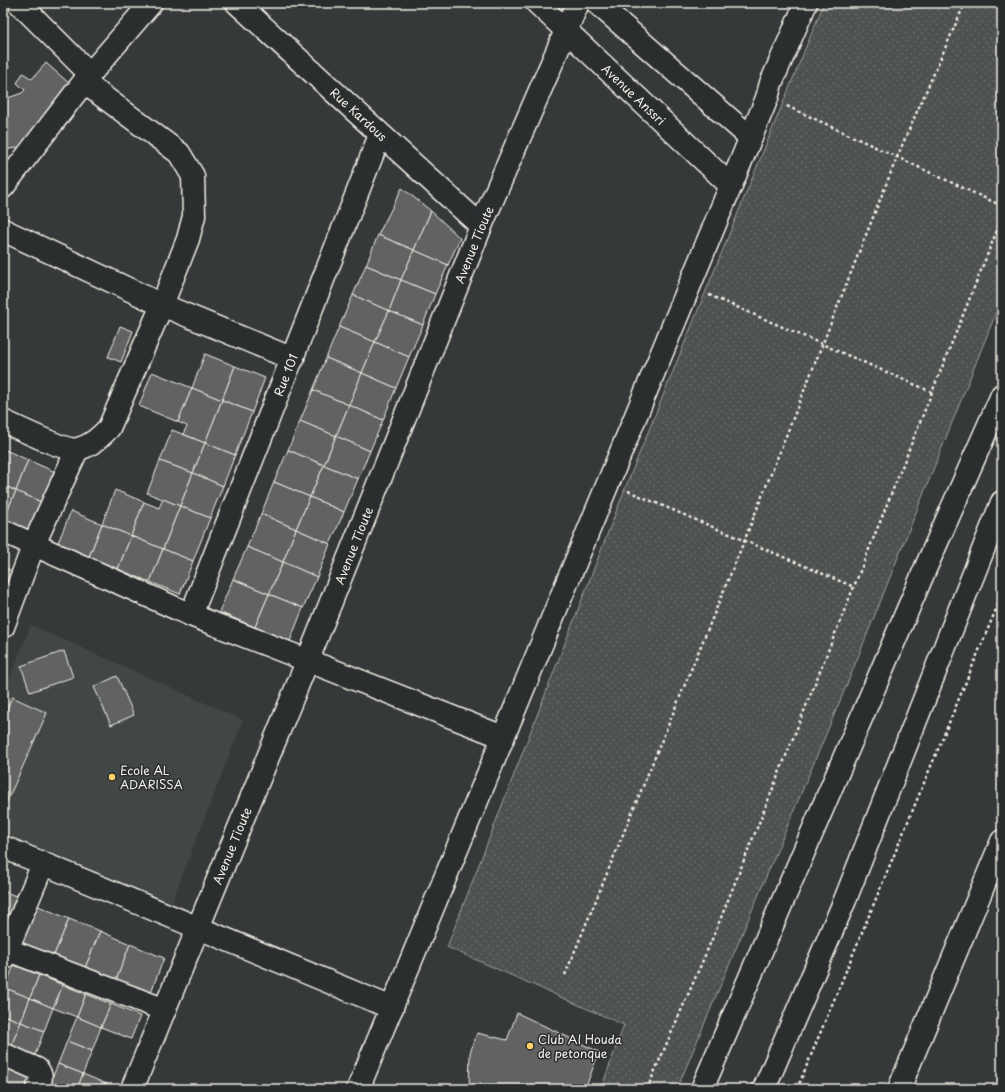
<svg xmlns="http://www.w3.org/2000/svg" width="1005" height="1092" font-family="'Playpen Sans',sans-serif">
	<defs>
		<pattern id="park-dots" width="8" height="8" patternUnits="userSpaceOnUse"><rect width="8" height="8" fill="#4e514f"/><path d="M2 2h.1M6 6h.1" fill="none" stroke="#686a68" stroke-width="1.8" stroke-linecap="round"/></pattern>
	</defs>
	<rect width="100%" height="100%" fill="#363939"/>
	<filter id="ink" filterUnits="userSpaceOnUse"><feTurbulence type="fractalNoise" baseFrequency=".025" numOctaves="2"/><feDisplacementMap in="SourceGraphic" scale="8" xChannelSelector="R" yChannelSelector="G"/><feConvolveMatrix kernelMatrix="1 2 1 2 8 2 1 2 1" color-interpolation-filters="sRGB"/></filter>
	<g filter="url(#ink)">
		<path fill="#434645" d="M31 625 243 720 170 907 3 834V695Z"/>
		<path fill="url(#park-dots)" stroke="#a1a19c" d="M824 3H1002V298L850 677 677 1089H601L624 1025 447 947 628 481Z"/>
		<g fill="#616362" stroke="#f4f1e8">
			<path d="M3 53 9 68 3 70Z"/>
			<path d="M46 63 70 84 24 147 3 150V92L5 99 22 93 25 90 17 83 23 73 32 79Z"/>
			<path d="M402 188 431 211 414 250 378 235Z"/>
			<path d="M431 211 460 238 448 265 414 250Z"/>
			<path d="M378 235 414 250 401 280 366 265Z"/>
			<path d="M414 250 448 265 435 294 401 280Z"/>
			<path d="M366 265 401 280 389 311 353 295Z"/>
			<path d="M401 280 435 294 423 325 389 311Z"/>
			<path d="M353 295 389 311 375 342 339 327Z"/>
			<path d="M389 311 423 325 409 357 375 342Z"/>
			<path d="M120 326 133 331 121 362 108 357Z"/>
			<path d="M339 327 375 342 362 373 326 358Z"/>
			<path d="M375 342 409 357 396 388 362 373Z"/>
			<path d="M205 354 235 366 222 400 192 388Z"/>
			<path d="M326 358 362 373 349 405 313 390Z"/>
			<path d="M235 366 265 378 252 412 222 400Z"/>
			<path d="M152 372 192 388 178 422 139 406Z"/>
			<path d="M362 373 396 388 383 420 349 405Z"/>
			<path d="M192 388 222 400 205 443 183 434 187 426 178 422Z"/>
			<path d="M313 390 349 405 336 436 300 421Z"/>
			<path d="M222 400 252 412 235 455 205 443Z"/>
			<path d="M349 405 383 420 370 451 336 436Z"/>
			<path d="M300 421 336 436 324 465 288 450Z"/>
			<path d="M172 430 205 443 193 473 160 461Z"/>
			<path d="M336 436 370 451 358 479 324 465Z"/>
			<path d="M205 443 235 455 223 486 193 473Z"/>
			<path d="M3 449 28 460 16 491 3 485Z"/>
			<path d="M288 450 324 465 310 497 274 482Z"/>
			<path d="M28 460 60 474 48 505 16 491Z"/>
			<path d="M160 461 193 473 180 506 147 493Z"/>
			<path d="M324 465 358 479 344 512 310 497Z"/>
			<path d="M193 473 223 486 210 518 180 506Z"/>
			<path d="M274 482 310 497 296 529 261 514Z"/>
			<path d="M3 485 16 491 3 520Z"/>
			<path d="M115 490 144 502 131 536 102 524Z"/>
			<path d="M16 491 48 505 34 537 3 520Z"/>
			<path d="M310 497 344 512 330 544 296 529Z"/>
			<path d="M163 499 180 506 163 549 131 536 144 502 159 508Z"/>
			<path d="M180 506 210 518 193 561 163 549Z"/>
			<path d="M71 511 102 524 89 557 57 545Z"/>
			<path d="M261 514 296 529 283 562 247 547Z"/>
			<path d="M102 524 131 536 118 569 89 557Z"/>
			<path d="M296 529 330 544 317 577 283 562Z"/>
			<path d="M131 536 163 549 150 582 118 569Z"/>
			<path d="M247 547 283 562 269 594 233 579Z"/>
			<path d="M163 549 193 561 180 594 150 582Z"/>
			<path d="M283 562 317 577 303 608 269 594Z"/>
			<path d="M3 567 19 574 3 603Z"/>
			<path d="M233 579 269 594 255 627 219 612Z"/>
			<path d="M269 594 303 608 290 641 255 627Z"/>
			<path d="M64 651 73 677 30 692 21 666Z"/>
			<path d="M117 676 134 715 111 725 94 687Z"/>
			<path d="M12 697 47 713 3 810V718Z"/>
			<path d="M3 891 21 898 3 939Z"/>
			<path d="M36 905 69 919 52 960 19 947Z"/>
			<path d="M69 919 100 931 83 973 52 960Z"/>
			<path d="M100 931 130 944 114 986 83 973Z"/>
			<path d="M130 944 164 958 148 1000 114 986Z"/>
			<path d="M14 965 39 975 30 998 5 988Z"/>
			<path d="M39 975 63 985 53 1008 30 998Z"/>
			<path d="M63 985 86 994 77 1017 53 1008Z"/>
			<path d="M5 988 30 998 21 1022 3 1015V993Z"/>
			<path d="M86 994 111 1004 101 1027 77 1017Z"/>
			<path d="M30 998 53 1008 44 1031 21 1022Z"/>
			<path d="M111 1004 140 1016 131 1039 101 1027Z"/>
			<path d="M517 1013 599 1052 585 1089H469L470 1053 477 1033 507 1040Z"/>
			<path d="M3 1015 21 1022 11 1046 3 1043Z"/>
			<path d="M77 1017 101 1027 92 1051 67 1041Z"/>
			<path d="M21 1022 44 1031 35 1055 11 1046Z"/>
			<path d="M67 1041 92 1051 83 1074 58 1064Z"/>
			<path d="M58 1064 83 1074 77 1089 48 1088Z"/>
			<path d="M3 1066 9 1069 3 1083Z"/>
			<path d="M9 1069 31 1078 27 1089H3V1083Z"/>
			<path d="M83 1074 109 1085 107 1089H77Z"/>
		</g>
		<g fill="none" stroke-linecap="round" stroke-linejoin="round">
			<g stroke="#f4f1e8" stroke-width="25">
				<g id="minor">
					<path d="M19 3 90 74"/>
					<path id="s1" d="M237 3 481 226"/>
					<path id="s2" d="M537 3 731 186"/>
					<path d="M597 3 751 138"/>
					<path d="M3 187 90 74 151 3"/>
					<path d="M3 230 162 305 293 359"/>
					<path d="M3 421C16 427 67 452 78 449 91 446 100 437 109 428L162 305 188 239 194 216 193 176 179 153 85 83"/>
					<path d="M3 531 191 615 503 737"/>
					<path id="s3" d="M191 615 380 135"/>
					<path d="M3 627 34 544 77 450"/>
					<path d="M3 847 392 1008"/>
					<path d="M3 948 165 1010"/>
					<path d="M3 959 43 864"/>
					<path d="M3 1054 37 1069C43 1076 41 1081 37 1089"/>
					<path id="s4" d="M132 1089 307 662 481 226 578 3"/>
					<path d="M358 1089 767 98 771 83 806 3"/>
					<path d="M899 1089 1002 841"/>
				</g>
			</g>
			<g stroke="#f4f1e8" stroke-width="25">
				<g id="trunk">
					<path d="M702 1089 926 567 1002 395"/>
					<path d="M764 1089 845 900 1002 502"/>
				</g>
			</g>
			<g stroke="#f4f1e8" stroke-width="2.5" stroke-dasharray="3 3" stroke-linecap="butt">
				<path d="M787 106 1002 206"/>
				<path d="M709 295 932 392"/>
				<path d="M628 491 854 587"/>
				<path d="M565 975 745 539 897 157 965 3"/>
				<path d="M647 1089 716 930 1002 218"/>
				<path d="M797 1089 1002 595"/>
			</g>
			<use href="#minor" stroke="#2a2d2e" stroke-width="22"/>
			<use href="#trunk" stroke="#2a2d2e" stroke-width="22"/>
		</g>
	</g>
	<g fill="#ffd166" stroke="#2a2d2e" stroke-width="1.5">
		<circle cx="112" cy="777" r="4"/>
		<circle cx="530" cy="1046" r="4"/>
	</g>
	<g text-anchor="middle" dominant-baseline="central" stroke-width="3" stroke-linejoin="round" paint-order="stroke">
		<g font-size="12" fill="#f4f1e8" stroke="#2a2d2e">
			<text stroke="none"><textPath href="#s2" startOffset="133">Avenue Anssri</textPath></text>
			<text stroke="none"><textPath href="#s1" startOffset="165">Rue Kardous</textPath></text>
			<text stroke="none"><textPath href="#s4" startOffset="911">Avenue Tioute</textPath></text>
			<text stroke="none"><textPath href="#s3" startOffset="258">Rue 101</textPath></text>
			<text stroke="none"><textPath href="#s4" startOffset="587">Avenue Tioute</textPath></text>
			<text stroke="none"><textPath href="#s4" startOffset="263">Avenue Tioute</textPath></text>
		</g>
		<g font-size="12" fill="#f4f1e8" stroke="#2a2d2e" text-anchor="start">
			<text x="120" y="770">Ecole AL<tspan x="120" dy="14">ADARISSA</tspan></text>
			<text x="538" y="1039">Club Al Houda<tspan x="538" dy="14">de petonque</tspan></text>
		</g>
	</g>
	<rect width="1005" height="1092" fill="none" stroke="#2a2d2e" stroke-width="16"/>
	<rect x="8" y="8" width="989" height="1076" fill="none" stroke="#f4f1e8" stroke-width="1.5" filter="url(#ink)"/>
</svg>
